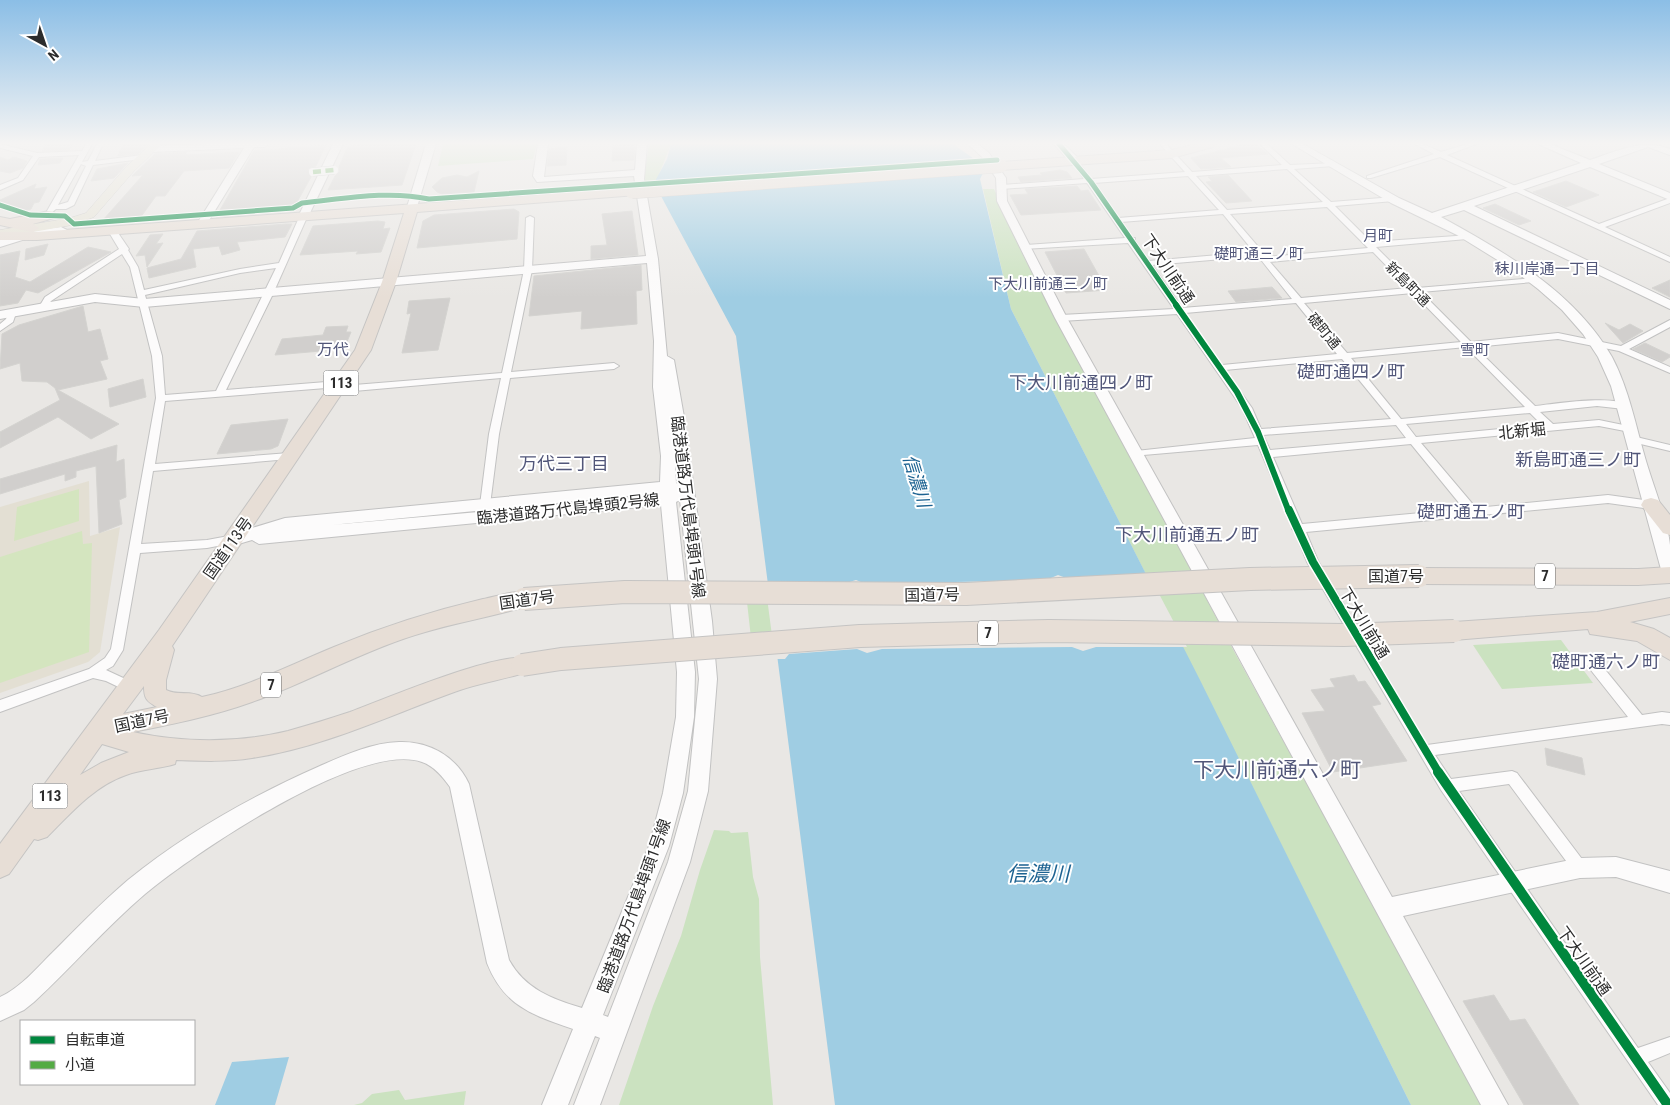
<svg xmlns="http://www.w3.org/2000/svg" width="1670" height="1105" font-family="'Roboto Condensed','Noto Sans JP',sans-serif">
	<rect width="100%" height="100%" fill="#e9e7e4"/>
	<path fill="#e3dfd3" d="M89 481 90 536 120 527 100 652 88 662 0 693V507Z"/>
	<g fill="#cbe2c0">
		<path d="M443 144H537L533 159 438 166Z"/>
		<path d="M649 144H671L656 182 643 184Z"/>
		<path d="M983 189H994L1010 226 1236 655 1483 1105H1411L1172 626 751 638 747 602 1155 592 1011 309Z"/>
		<path d="M1561 640 1593 683 1502 689 1473 645Z"/>
		<path d="M714 830 729 831 731 833 748 832 753 877 759 899 760 957 773 1105H619L653 1006 681 936 700 870Z"/>
		<path d="M399 1090 405 1100 466 1091 464 1105H354L362 1103 372 1094Z"/>
	</g>
	<g fill="#d4e5bf">
		<path d="M79 489V521L14 541 17 507Z"/>
		<path d="M82 531 83 544 92 543 89 652 0 683V557Z"/>
	</g>
	<g fill="#9fcde3">
		<path d="M671 144H953L977 161 983 173 980 179 1011 309 1199 678 1411 1105H835L736 336 654 183 667 159Z"/>
		<path d="M289 1057 275 1105H215L232 1062Z"/>
	</g>
	<path fill="#e9e7e4" d="M1148 573 1187 647H1096L1083 651 1072 647 882 649 867 653 857 649 789 654 785 659H775L765 582 846 583 856 580 866 584 999 581 1046 580 1058 575 1069 579Z"/>
	<g fill="#d1cfcd" stroke="#d4d3d0">
		<path d="M47 144H73L69 150 42 151Z"/>
		<path d="M123 144H149L138 154 118 156Z"/>
		<path d="M375 144H416L402 185 328 190 335 176 339 172V167L348 146Z"/>
		<path d="M635 144 634 160 612 161 613 146Z"/>
		<path d="M1245 144H1255L1268 154 1221 158 1231 167 1201 169 1191 158Z"/>
		<path d="M326 145 316 166 308 169 311 177 292 211 216 217 254 151Z"/>
		<path d="M567 147 566 165 547 166 549 149Z"/>
		<path d="M186 152V155L239 152 229 168 184 171 165 196H156L140 218 103 220 143 175 132 176 155 154Z"/>
		<path d="M0 157 8 160 14 157 27 161 23 168 10 173 0 171Z"/>
		<path d="M63 158 60 163 38 165 40 159Z"/>
		<path d="M128 163 114 178 91 181 97 169Z"/>
		<path d="M1060 170 1067 172 1072 178 1021 182 1018 177 1042 175 1040 173Z"/>
		<path d="M479 171 474 192 442 194 437 192 432 187 442 178 457 175 467 177Z"/>
		<path d="M1228 175 1252 201 1226 203 1206 182 1212 181 1208 177Z"/>
		<path d="M1566 181 1599 195 1566 207 1533 192Z"/>
		<path d="M36 184 34 189 47 187 39 202 34 203 31 209 24 211 0 203V200Z"/>
		<path d="M1077 186 1081 191 1088 190 1101 210 1021 215 1010 195 1028 194 1025 189Z"/>
		<path d="M1495 204 1531 221 1519 225 1483 208Z"/>
		<path d="M514 209 519 212 517 239 417 248 423 221 434 215Z"/>
		<path d="M632 211 638 255 591 259V246L607 245 602 214Z"/>
		<path d="M378 221 385 222 383 229 390 228 381 252 356 254 358 251 300 255 313 226Z"/>
		<path d="M286 224H292L285 237 237 242 240 250 222 255 219 246 193 249 196 267 149 278 147 268 181 259 197 231Z"/>
		<path d="M163 234 156 244 163 243 147 267 145 255 136 256 150 235Z"/>
		<path d="M48 244 44 255 25 260 26 249Z"/>
		<path d="M88 247 111 252 38 293 26 290 18 303 0 306V255L20 251 15 277 30 282Z"/>
		<path d="M1084 249 1107 290 1066 293 1045 252Z"/>
		<path d="M641 265 642 290 636 291 637 324 581 329 582 311 529 316 534 276Z"/>
		<path d="M1670 280V297L1652 288Z"/>
		<path d="M1272 287 1282 298 1236 302 1228 291Z"/>
		<path d="M450 298 438 350 402 353 411 313 407 314 409 301Z"/>
		<path d="M83 306 88 332 100 329 108 359 100 361 107 379 58 390 119 424 91 439 58 417 0 448V432L60 400 55 388 47 382 22 381 20 363 0 369 2 334 19 325Z"/>
		<path d="M1605 323 1619 330 1630 324 1643 331 1623 343Z"/>
		<path d="M348 326 346 332H351L344 349 275 355 282 339 323 335 326 327Z"/>
		<path d="M1645 343 1670 355V357L1662 362 1633 349Z"/>
		<path d="M143 379 146 397 110 407 108 389Z"/>
		<path d="M288 419 278 446 271 449 217 454 231 425Z"/>
		<path d="M117 445 116 462 124 459 126 497 119 500 122 524 99 533 96 466 76 471V477L65 481V474L0 494V479Z"/>
		<path d="M1354 675 1358 682 1365 681 1381 704 1372 706 1407 761 1333 772 1302 713 1325 711 1311 690 1335 687 1330 679Z"/>
		<path d="M1545 748 1582 758 1585 775 1547 765Z"/>
		<path d="M1494 995 1510 1021 1525 1019 1579 1105H1524L1463 1001Z"/>
	</g>
	<g fill="none" stroke-linecap="round" stroke-linejoin="round">
		<g stroke="#c2c2c2" stroke-width="2">
			<g id="street">
				<path d="M0 144 37 153 82 151 86 144H92L82 162 88 161 97 144H103L95 161 142 155 145 157 142 159 93 165 74 205 66 209H56L51 213 47 211 79 155 39 157 23 180 0 190V185L18 178 33 156 0 148ZM81 164 86 166 68 202 58 205Z"/>
				<path d="M1160 144H1166L1192 172 1282 165 1260 144H1267L1290 165 1335 163 1336 164 1333 166 1294 169 1331 202 1394 197 1398 199 1394 201 1335 206 1371 242 1470 235V239H1467L1376 247 1417 288 1536 278V282H1533L1421 292 1471 342 1558 333 1621 346 1670 320V327L1629 349 1670 367V373L1619 351 1558 339 1475 347 1535 406C1553 404 1616 394 1629 406L1624 409 1597 406 1540 412 1553 424 1599 420 1633 427 1635 429 1633 431 1630 432 1599 426 1421 443 1476 508 1608 495 1651 501 1656 505 1655 508 1651 509 1608 503 1306 532 1318 561 1427 745 1628 717 1586 664 1584 660 1586 656 1590 655 1594 656 1642 715 1662 712 1670 713V725L1662 724 1435 755 1451 779 1512 771 1517 773 1585 863 1587 868 1585 873 1580 875 1575 873 1509 784 1459 791 1638 1048 1670 1037V1053L1648 1062 1670 1093V1105H1658L1441 790 1307 562 1295 532 1292 529 1293 527 1258 445 1132 456 1131 454 1132 452 1136 451 1255 438 1242 408 1177 314 1061 321 1057 318 1061 315 1174 309 1128 243 1023 249V245H1026L1125 238 1087 183 1002 189 998 187 1002 185 1084 179 1072 161 1075 159 1077 160 1091 179 1185 172ZM1287 169 1323 202 1227 210 1196 176ZM1188 176 1219 210 1118 218 1094 183ZM1327 207 1368 248 1267 257 1230 214ZM1223 214 1254 252 1148 261 1135 241V238H1132L1121 222ZM1373 252 1408 288 1301 298 1270 262ZM1258 256 1292 299 1182 308 1152 265ZM1413 293 1461 342 1347 353 1304 303ZM1296 303 1337 354 1222 365 1185 313ZM1466 347 1525 407 1401 419 1351 358ZM1342 359 1391 419 1261 429 1252 408 1225 370ZM1530 413 1542 425 1416 437 1406 424ZM1396 425 1406 438 1270 450 1263 435ZM1411 444 1464 509 1302 524 1273 457Z"/>
				<path d="M1415 144H1423L1441 152 1467 144H1476L1447 155 1599 224 1670 198V203L1605 227 1670 257V262L1440 157 1371 178H1367V176L1434 154Z"/>
				<path d="M301 213 308 215 272 296 226 390 326 382 354 385 502 373 524 270 526 218 530 216 534 218 532 270 511 372 614 363 619 366 614 369 510 378 499 434 490 505 485 509 480 505 489 434 501 378 354 391 326 388 165 401 155 464 289 453 294 456 289 459 153 471 141 544 207 540 234 535 238 536 240 539 238 542 207 548 140 553 123 650 113 666 106 670 134 683 135 687 134 691 129 692 106 681 93 678 0 712V700L89 669 105 658 111 649 156 398 152 356 130 267 122 254 51 301 46 309H40L39 307 45 297 119 249 107 229 108 227H114L129 249 128 250 138 267 144 290 240 269 279 263ZM276 268 216 391 165 395 162 356 145 295 240 273Z"/>
				<path d="M12 310 16 313 13 322 0 331V324L6 319 9 311Z"/>
				<path d="M1632 436 1670 445V451L1628 441 1627 439Z"/>
			</g>
		</g>
		<g stroke="#c2c2c2" stroke-width="2">
			<g id="secondary">
				<path d="M207 144H270L265 147H254L208 222 203 225 198 222 244 148 151 152 146 149 151 146Z"/>
				<path d="M333 144H343L309 215 308 217H300L299 215Z"/>
				<path d="M426 144H436L417 207 412 210 407 207Z"/>
				<path d="M538 144H548L544 177 635 170 637 144H647L644 179 658 259 667 356 674 360 684 417 712 621 717 679 708 791 690 862 600 1105H574L600 1038 595 1036 568 1105H542L573 1029C532 1015 504 1006 487 963L450 787C443 777 434 766 422 762 361 740 193 854 145 894 106 927 72 967 34 1002L24 1010 0 1021V997C20 988 36 969 52 953 77 928 101 903 128 880 186 833 252 796 320 766 345 755 371 743 399 742 429 741 456 756 469 784L509 960C525 989 552 999 582 1008L649 846 663 793 676 717 677 672 661 505 259 544 252 540 235 545 229 543 227 539 229 535 285 518 660 482 661 456 653 387 654 341 647 263 144 307 95 302 0 319V311L95 294 144 299 646 256 634 176 537 182 533 176ZM675 462 678 484 676 483ZM660 493 636 498 331 525ZM680 500 699 679 688 791 668 862 608 1017 603 1015 669 846 683 793 694 717 695 672 676 502Z"/>
				<path d="M968 144H978L989 153 1006 178 1007 201 1067 318 1392 897 1580 858 1616 857 1670 871V893L1616 877 1580 878 1403 916 1508 1105H1481L1055 318 997 201 996 178 982 157Z"/>
				<path d="M1054 144H1064L1079 159V163H1071Z"/>
				<path d="M1292 144H1303L1399 198 1432 213 1581 163 1538 144H1550L1590 160C1618 151 1642 138 1670 149V155L1648 147 1599 164 1670 193V200L1590 167 1474 206 1670 300V309L1464 210 1441 217C1505 252 1575 292 1612 357 1629 389 1636 427 1646 461 1653 485 1668 522 1670 545 1670 556 1670 568 1670 579L1664 577 1662 573 1611 386 1598 357 1583 334 1562 310 1538 289 1512 269 1457 235 1391 203Z"/>
				<path d="M61 227 67 230 65 232 32 237 0 247V240L30 231Z"/>
			</g>
		</g>
		<g stroke="#c5c4c3" stroke-width="1">
			<path id="primary" d="M151 144H162L134 171 94 217 72 225 0 238V230L70 218 86 213 126 167Z"/>
		</g>
		<g stroke="#c5c4c3" stroke-width="2">
			<g id="highway">
				<path d="M1197 144H1215L1213 147 1172 158 1001 170 995 166 1001 162 1172 150Z"/>
				<path d="M632 188 637 189 638 192 637 195 417 212 396 282 371 350 172 646 174 650 166 680V690C178 696 191 690 202 697 248 687 290 665 334 647 382 627 432 611 483 599 498 596 517 589 531 593L534 599 531 605C489 618 445 624 403 639 351 657 303 684 252 702 213 716 173 724 133 732 184 743 238 743 288 731 309 725 329 719 350 712 383 700 502 649 530 659L533 665 530 671C507 679 483 682 460 690 392 714 325 747 252 758 227 762 202 761 176 760L175 764C159 769 142 769 126 775 94 786 70 814 47 837L38 840 34 839 9 874 0 878V844L159 630 355 350 382 282 404 213 37 240H0V232H31L0 225V217L10 219 49 211 54 212 56 215 54 218 33 224 39 228 33 232H37ZM144 686C144 698 146 701 157 707L123 714ZM102 744 129 752 101 763 80 775Z"/>
				<path d="M1651 498 1658 500 1670 515V535L1663 533 1641 505 1644 500Z"/>
				<path d="M1670 567V583L1638 585 1419 584 1412 582 1409 576 1412 570 1419 568 1638 569Z"/>
				<path d="M1670 598V614L1630 622 1654 629 1670 638V660L1637 641 1590 634 1588 629 1454 640 1446 637 1443 631 1446 625 1454 622 1597 612Z"/>
			</g>
		</g>
		<use href="#street" fill="#fcfbfb" fill-rule="evenodd"/>
		<use href="#secondary" fill="#fcfbfb" fill-rule="evenodd"/>
		<use href="#primary" fill="#e6e3d6" fill-rule="evenodd"/>
		<use href="#highway" fill="#e7ded6" fill-rule="evenodd"/>
		<g stroke="#c2c2c2" stroke-width="9" stroke-linecap="butt">
			<path id="street-bridge" d="M313 172 334 170"/>
		</g>
		<g stroke="#c5c4c3" stroke-width="14" stroke-linecap="butt">
			<path id="highway-bridge-far1" d="M632 192 1001 166"/>
		</g>
		<g stroke="#c5c4c3" stroke-width="24" stroke-linecap="butt">
			<g id="highway-bridge">
				<path d="M524 599 625 592 966 594 1250 579 1419 576"/>
				<path d="M522 665 561 659 860 636 1049 631 1344 635 1454 631"/>
			</g>
		</g>
		<use href="#street-bridge" stroke="#fcfbfb" stroke-width="8"/>
		<use href="#highway-bridge-far1" stroke="#e7ded6" stroke-width="13"/>
		<use href="#highway-bridge" stroke="#e7ded6" stroke-width="22"/>
		<path stroke="#54ab44" stroke-width="4.5" stroke-dasharray="8 4.5" stroke-linecap="butt" d="M313 172 334 170"/>
		<g stroke="#fff" stroke-width="7">
			<g id="cycleway-far3">
				<path d="M1059 144 1091 182 1177 306"/>
				<path d="M0 205 30 215 65 216 74 224 293 208 302 203C343 199 388 190 429 199L997 160"/>
			</g>
		</g>
		<g stroke="#fff" stroke-width="9">
			<path id="cycleway-far2" d="M1176 305 1237 392 1258 432 1289 512"/>
		</g>
		<g stroke="#fff" stroke-width="11">
			<path id="cycleway-far1" d="M1289 510 1313 562 1439 773"/>
		</g>
		<g stroke="#fff" stroke-width="13">
			<path id="cycleway" d="M1438 772 1668 1105"/>
		</g>
		<use href="#cycleway-far3" stroke="#00873e" stroke-width="5"/>
		<use href="#cycleway-far2" stroke="#00873e" stroke-width="6"/>
		<use href="#cycleway-far1" stroke="#00873e" stroke-width="8"/>
		<use href="#cycleway" stroke="#00873e" stroke-width="10"/>
	</g>
	<linearGradient id="sky" x2="0" y2="1"><stop stop-color="#8bbee6"/><stop offset="0.48" stop-color="#f5f4f3"/><stop offset="1" stop-color="#f5f4f3" stop-opacity="0"/></linearGradient>
	<rect width="1670" height="298" fill="url(#sky)"/>
	<g text-anchor="middle" dominant-baseline="central" stroke-width="4" stroke-linejoin="round" paint-order="stroke">
		<g font-size="14" fill="#2c2c2c" stroke="#fff">
			<text transform="translate(1408 284) rotate(45)">新島町通</text>
			<text transform="translate(1324 331) rotate(50)">礎町通</text>
		</g>
		<g font-size="15" fill="#515679" stroke="#fff">
			<text x="1378" y="236">月町</text>
			<text x="1259" y="254">礎町通三ノ町</text>
			<text x="1547" y="269">秣川岸通一丁目</text>
			<text x="1048" y="284">下大川前通三ノ町</text>
			<text x="1475" y="350">雪町</text>
		</g>
		<g fill="#fff" stroke="#6b6b6b" stroke-width="1">
			<rect x="323.5" y="370.5" width="35" height="25" rx="4"/>
			<rect x="1535" y="563.5" width="20" height="25" rx="4"/>
			<rect x="978" y="620.5" width="20" height="25" rx="4"/>
			<rect x="261" y="672.5" width="20" height="25" rx="4"/>
			<rect x="32.5" y="783.5" width="35" height="25" rx="4"/>
		</g>
		<g font-size="15" font-weight="bold" fill="#2c2c2c">
			<text x="341" y="383">113</text>
			<text x="1545" y="576">7</text>
			<text x="988" y="633">7</text>
			<text x="271" y="685">7</text>
			<text x="50" y="796">113</text>
		</g>
		<g font-size="16" fill="#2c2c2c" stroke="#fff">
			<text transform="translate(1168 269) rotate(56)">下大川前通</text>
			<text transform="translate(1522 431) rotate(-6)">北新堀</text>
			<text transform="translate(688 507) rotate(83)">臨港道路万代島埠頭1号線</text>
			<text transform="translate(568 509) rotate(-6)">臨港道路万代島埠頭2号線</text>
			<text transform="translate(228 548) rotate(-55)">国道113号</text>
			<text x="1396" y="576">国道7号</text>
			<text transform="translate(932 595) rotate(-1)">国道7号</text>
			<text transform="translate(527 600) rotate(-8)">国道7号</text>
			<text transform="translate(1364 623) rotate(59)">下大川前通</text>
			<text transform="translate(142 721) rotate(-12)">国道7号</text>
			<text transform="translate(634 906) rotate(-70)">臨港道路万代島埠頭1号線</text>
			<text transform="translate(1584 961) rotate(55)">下大川前通</text>
		</g>
		<g font-size="16" fill="#515679" stroke="#fff">
			<text x="333" y="349">万代</text>
		</g>
		<g font-size="18" fill="#515679" stroke="#fff">
			<text x="1351" y="371">礎町通四ノ町</text>
			<text x="1081" y="382">下大川前通四ノ町</text>
			<text x="1578" y="459">新島町通三ノ町</text>
			<text x="564" y="463">万代三丁目</text>
			<text x="1471" y="511">礎町通五ノ町</text>
			<text x="1187" y="534">下大川前通五ノ町</text>
			<text x="1606" y="661">礎町通六ノ町</text>
		</g>
		<g font-size="18" font-style="italic" fill="#1c6291" stroke="#fff">
			<text transform="translate(917 481) rotate(73)">信濃川</text>
		</g>
		<g font-size="21" fill="#515679" stroke="#fff">
			<text x="1277" y="770">下大川前通六ノ町</text>
		</g>
		<g font-size="21" font-style="italic" fill="#1c6291" stroke="#fff">
			<text x="1038" y="874">信濃川</text>
		</g>
	</g>
	<rect x="20" y="1020" width="175" height="65" fill="#ffffff" stroke="#ababab"/>
	<rect x="30" y="1036" width="25" height="8" fill="#00873e" stroke="#ababab"/>
	<text x="65" y="1045" font-size="15" fill="#2c2c2c">自転車道</text>
	<rect x="30" y="1061" width="25" height="8" fill="#54ab44" stroke="#ababab"/>
	<text x="65" y="1070" font-size="15" fill="#2c2c2c">小道</text>
	<g transform="translate(45 45) rotate(140)" stroke="#ffffff" stroke-width="4" paint-order="stroke">
	<path d="M0-4L9 19L0 12L-9 19Z" fill="#2c2c2c"/>
	<text y="-8" font-size="14" font-weight="bold" text-anchor="middle" fill="#2c2c2c">N</text>
	</g>
</svg>
